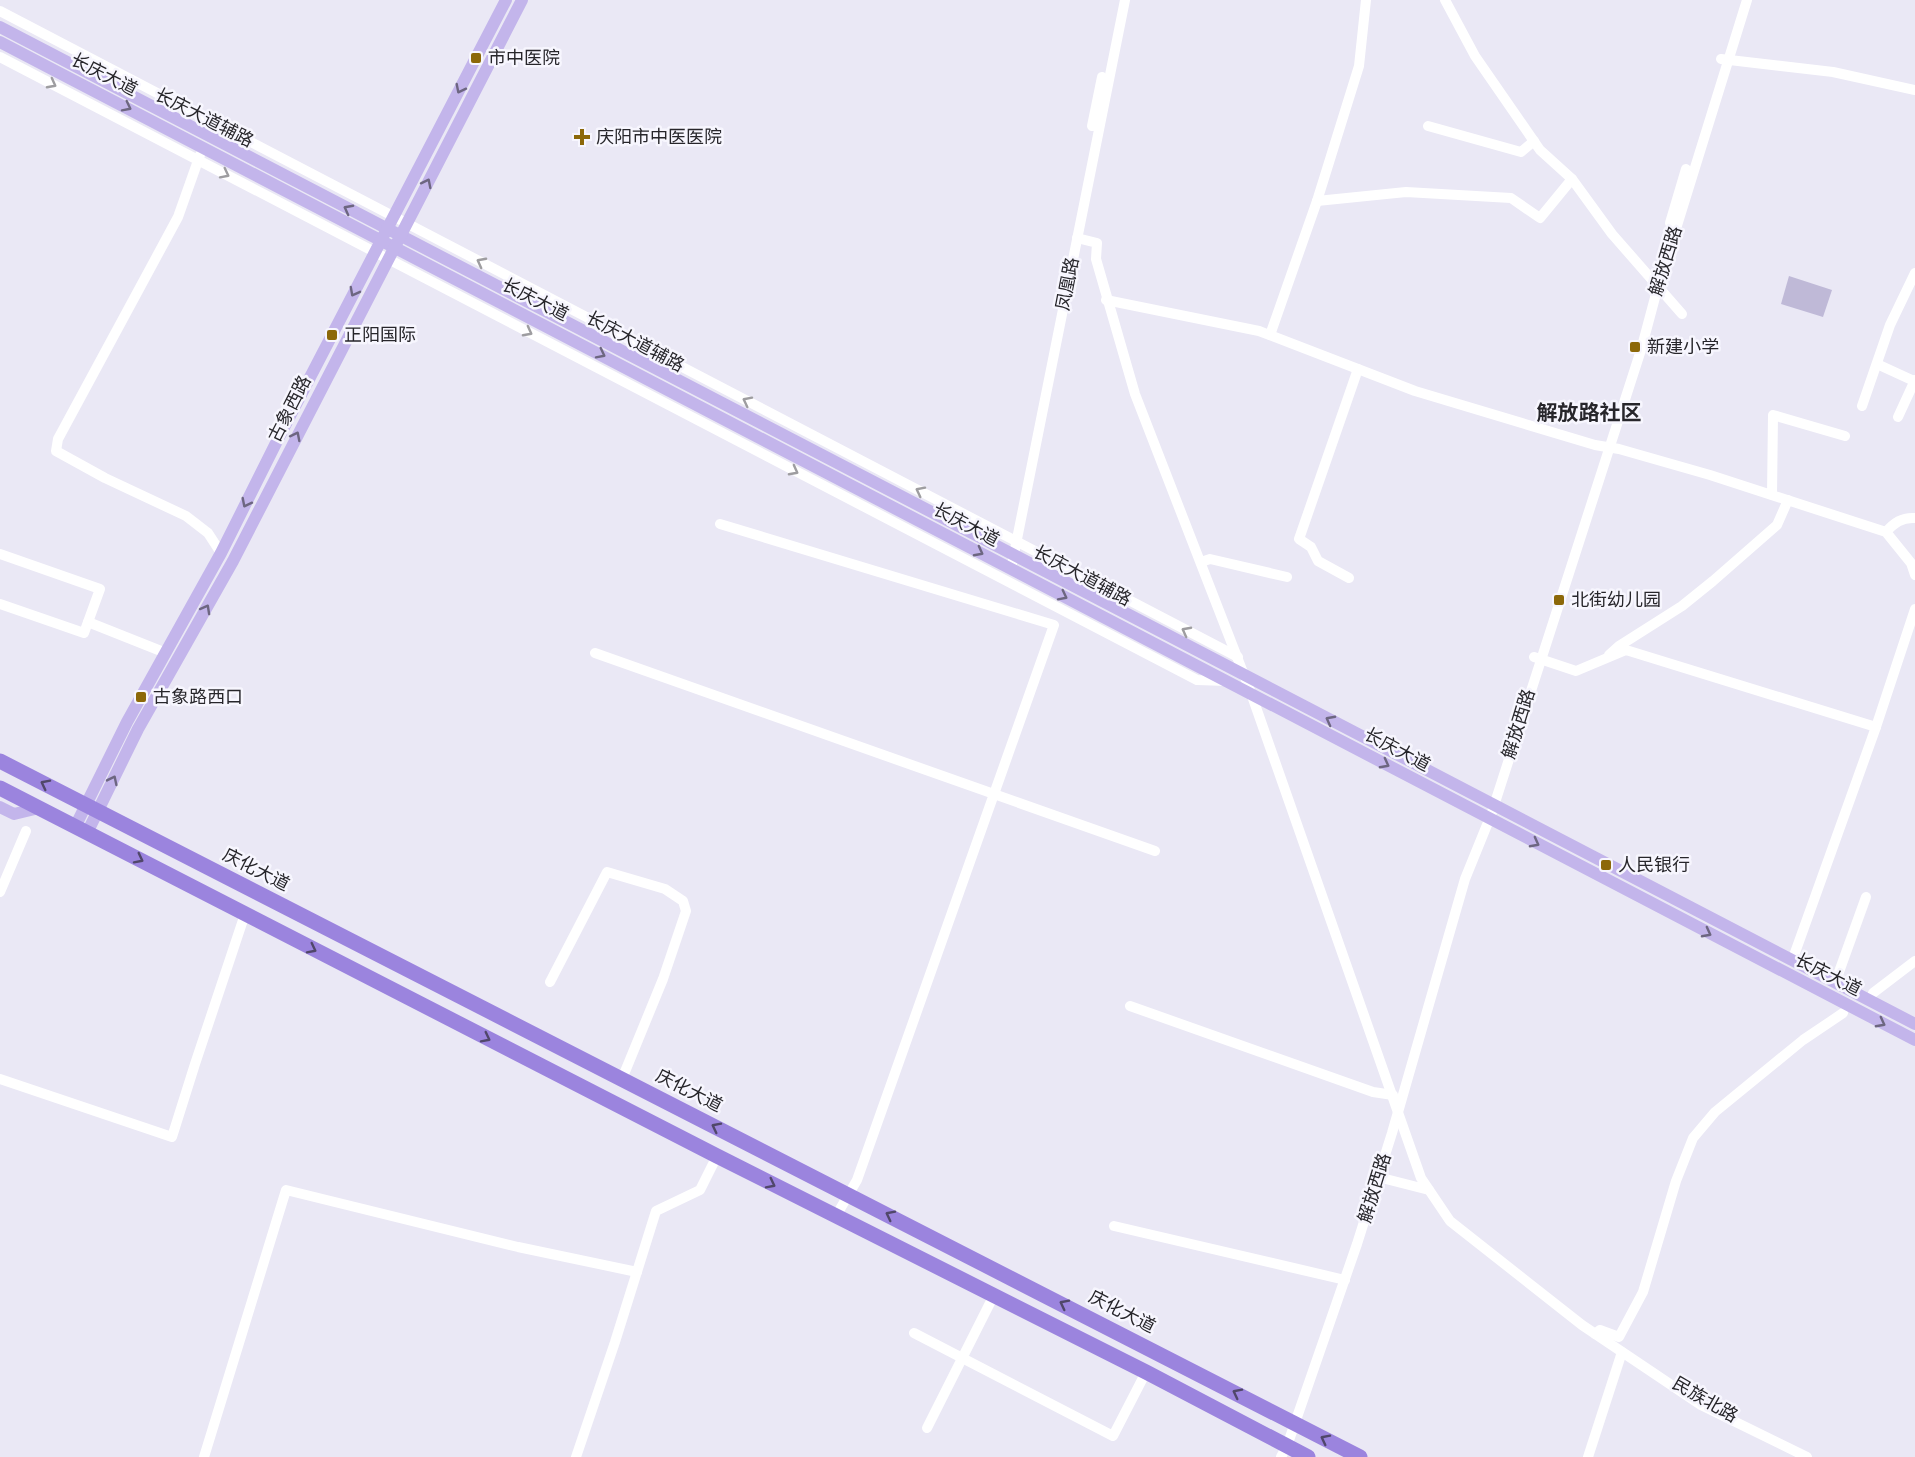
<svg xmlns="http://www.w3.org/2000/svg" width="1915" height="1457" font-family="Spectral,'Noto Sans SC',serif">
	<rect width="100%" height="100%" fill="#eae8f5"/>
	<path fill="#bfb9d7" d="M1789 276 1832 290 1823 317 1781 304Z"/>
	<g fill="none" stroke-linecap="round" stroke-linejoin="round">
		<g stroke="#fff" stroke-width="10">
			<path d="M1445 0 1475 56 1540 150 1572 179 1612 234 1682 314"/>
			<path d="M0 11 1238 657"/>
			<path d="M0 57 1197 680 1227 681"/>
			<path d="M1721 59 1833 72 1915 90"/>
			<path d="M1092 126 1102 77"/>
			<path d="M1428 126 1521 152 1534 141"/>
			<path d="M200 155 178 217 58 439 56 451 105 478 186 516 208 533 221 553"/>
			<path d="M1317 201 1406 192 1511 198 1540 218 1572 179"/>
			<path d="M1670 223 1686 169"/>
			<path d="M1077 238 1097 243 1096 259 1135 394 1251 693 1421 1178 1450 1221 1582 1325 1701 1405 1807 1457"/>
			<path d="M1106 300 1259 331 1415 391 1595 445 1619 449 1710 475 1886 532 1911 563 1915 575"/>
			<path d="M1270 335 1317 201 1359 66 1366 0"/>
			<path d="M1877 364 1914 381"/>
			<path d="M1862 406 1890 325 1915 273"/>
			<path d="M1898 417 1915 380"/>
			<path d="M1772 495 1773 415 1845 436"/>
			<path d="M720 524 1054 625 857 1180 836 1216"/>
			<path d="M1886 532C1894 523 1902 517 1915 518"/>
			<path d="M0 554 100 589 84 633 0 604"/>
			<path d="M1201 562 1210 559 1287 577"/>
			<path d="M1011 569 1125 0"/>
			<path d="M1349 578 1318 561 1311 547 1299 539 1358 369"/>
			<path d="M88 622 166 653"/>
			<path d="M595 653 1155 851"/>
			<path d="M1609 655 1619 646 1682 606 1713 581 1777 525 1788 500"/>
			<path d="M1534 657 1576 671 1626 650 1876 727"/>
			<path d="M0 892 26 831"/>
			<path d="M1792 961 1876 727 1915 609"/>
			<path d="M550 982 607 872 665 889 683 901 686 911 663 979 622 1079"/>
			<path d="M1835 983 1866 897"/>
			<path d="M1873 993 1915 961"/>
			<path d="M1130 1006 1373 1092 1393 1095"/>
			<path d="M0 1079 172 1137 195 1064 245 914"/>
			<path d="M1374 1176 1429 1190"/>
			<path d="M1114 1226 1345 1280"/>
			<path d="M914 1333 1113 1436 1146 1372"/>
			<path d="M1595 1334 1600 1330 1619 1337 1643 1292 1676 1181 1693 1138 1715 1112 1803 1040 1843 1013"/>
			<path d="M927 1428 993 1297"/>
			<path d="M204 1457 286 1190 518 1247 637 1272"/>
			<path d="M576 1457 615 1342 656 1211 700 1190 717 1156"/>
			<path d="M1281 1457 1287 1446 1357 1244 1392 1133 1465 879 1491 815 1641 350 1657 290 1747 0"/>
			<path d="M1588 1457 1622 1352"/>
		</g>
		<g stroke="#c3b5eb" stroke-width="12">
			<path d="M0 27 1915 1024"/>
			<path d="M0 42 1915 1040"/>
			<path d="M0 807 14 814 39 808"/>
			<path d="M75 827 127 722 221 553 278 439 506 0"/>
			<path d="M87 833 138 729 233 561 522 0"/>
		</g>
		<g stroke="#9b84de" stroke-width="15">
			<path d="M0 761 1360 1457"/>
			<path d="M0 788 717 1156 1146 1372 1308 1457"/>
		</g>
	</g>
	<defs><path id="oneway-chevron" d="M-2-3.5L2.5 0L-2 3.5" fill="none" stroke-width="1.6" stroke-linecap="round" stroke-linejoin="round" transform="scale(1.5)"/></defs>
	<g stroke="#9e9da0">
		<use href="#oneway-chevron" transform="translate(52 84) rotate(28)"/>
		<use href="#oneway-chevron" transform="translate(225 174) rotate(27)"/>
		<use href="#oneway-chevron" transform="translate(481 262) rotate(-152)"/>
		<use href="#oneway-chevron" transform="translate(528 332) rotate(28)"/>
		<use href="#oneway-chevron" transform="translate(747 401) rotate(-153)"/>
		<use href="#oneway-chevron" transform="translate(794 471) rotate(28)"/>
		<use href="#oneway-chevron" transform="translate(920 491) rotate(-153)"/>
		<use href="#oneway-chevron" transform="translate(1186 631) rotate(-152)"/>
	</g>
	<g stroke="#6d6681">
		<use href="#oneway-chevron" transform="translate(460 89) rotate(117)"/>
		<use href="#oneway-chevron" transform="translate(127 107) rotate(27)"/>
		<use href="#oneway-chevron" transform="translate(427 183) rotate(-63)"/>
		<use href="#oneway-chevron" transform="translate(348 209) rotate(-152)"/>
		<use href="#oneway-chevron" transform="translate(354 292) rotate(118)"/>
		<use href="#oneway-chevron" transform="translate(601 354) rotate(27)"/>
		<use href="#oneway-chevron" transform="translate(296 436) rotate(-63)"/>
		<use href="#oneway-chevron" transform="translate(246 503) rotate(117)"/>
		<use href="#oneway-chevron" transform="translate(979 552) rotate(28)"/>
		<use href="#oneway-chevron" transform="translate(1063 596) rotate(27)"/>
		<use href="#oneway-chevron" transform="translate(206 609) rotate(-61)"/>
		<use href="#oneway-chevron" transform="translate(1330 720) rotate(-152)"/>
		<use href="#oneway-chevron" transform="translate(1385 764) rotate(28)"/>
		<use href="#oneway-chevron" transform="translate(113 780) rotate(-64)"/>
		<use href="#oneway-chevron" transform="translate(1535 843) rotate(28)"/>
		<use href="#oneway-chevron" transform="translate(1707 933) rotate(28)"/>
		<use href="#oneway-chevron" transform="translate(1881 1023) rotate(28)"/>
	</g>
	<g stroke="#50476a">
		<use href="#oneway-chevron" transform="translate(45 784) rotate(-153)"/>
		<use href="#oneway-chevron" transform="translate(139 859) rotate(27)"/>
		<use href="#oneway-chevron" transform="translate(312 949) rotate(27)"/>
		<use href="#oneway-chevron" transform="translate(486 1038) rotate(27)"/>
		<use href="#oneway-chevron" transform="translate(716 1127) rotate(-153)"/>
		<use href="#oneway-chevron" transform="translate(771 1184) rotate(27)"/>
		<use href="#oneway-chevron" transform="translate(890 1215) rotate(-153)"/>
		<use href="#oneway-chevron" transform="translate(1064 1304) rotate(-153)"/>
		<use href="#oneway-chevron" transform="translate(1237 1393) rotate(-153)"/>
		<use href="#oneway-chevron" transform="translate(1325 1439) rotate(-153)"/>
	</g>
	<g fill="#8c6809" stroke="#f7f6fe" stroke-width="2">
		<rect x="470" y="52" width="12" height="12" rx="3"/>
		<path d="M579 128h6v6h6v6h-6v6h-6v-6h-6v-6h6z"/>
		<rect x="326" y="329" width="12" height="12" rx="3"/>
		<rect x="1629" y="341" width="12" height="12" rx="3"/>
		<rect x="1553" y="594" width="12" height="12" rx="3"/>
		<rect x="135" y="691" width="12" height="12" rx="3"/>
		<rect x="1600" y="859" width="12" height="12" rx="3"/>
	</g>
	<g text-anchor="middle" dominant-baseline="central" stroke-width="5" stroke-linejoin="round" paint-order="stroke">
		<g font-size="18" fill="#27262b" stroke="#f7f6fe" text-anchor="start">
			<text x="488" y="58">市中医院</text>
			<text x="596" y="137">庆阳市中医医院</text>
			<text x="344" y="335">正阳国际</text>
			<text x="1647" y="347">新建小学</text>
			<text x="1571" y="600">北街幼儿园</text>
			<text x="153" y="697">古象路西口</text>
			<text x="1618" y="865">人民银行</text>
		</g>
		<g font-size="18" fill="#27262b" stroke="#f7f6fe">
			<text transform="translate(104 75) rotate(27)">长庆大道</text>
			<text transform="translate(204 118) rotate(27)">长庆大道辅路</text>
			<text transform="translate(1666 261) rotate(-73)">解放西路</text>
			<text transform="translate(1068 284) rotate(-79)">凤凰路</text>
			<text transform="translate(535 300) rotate(27)">长庆大道</text>
			<text transform="translate(635 342) rotate(28)">长庆大道辅路</text>
			<text transform="translate(290 409) rotate(-63)">古象西路</text>
			<text transform="translate(966 525) rotate(28)">长庆大道</text>
			<text transform="translate(1082 576) rotate(28)">长庆大道辅路</text>
			<text transform="translate(1519 724) rotate(-73)">解放西路</text>
			<text transform="translate(1397 750) rotate(28)">长庆大道</text>
			<text transform="translate(256 870) rotate(27)">庆化大道</text>
			<text transform="translate(1828 975) rotate(27)">长庆大道</text>
			<text transform="translate(689 1091) rotate(27)">庆化大道</text>
			<text transform="translate(1375 1188) rotate(-73)">解放西路</text>
			<text transform="translate(1122 1312) rotate(27)">庆化大道</text>
			<text transform="translate(1705 1400) rotate(30)">民族北路</text>
		</g>
		<g font-size="21" font-weight="bold" fill="#27262b" stroke="#f7f6fe">
			<text x="1589" y="414">解放路社区</text>
		</g>
	</g>
</svg>
